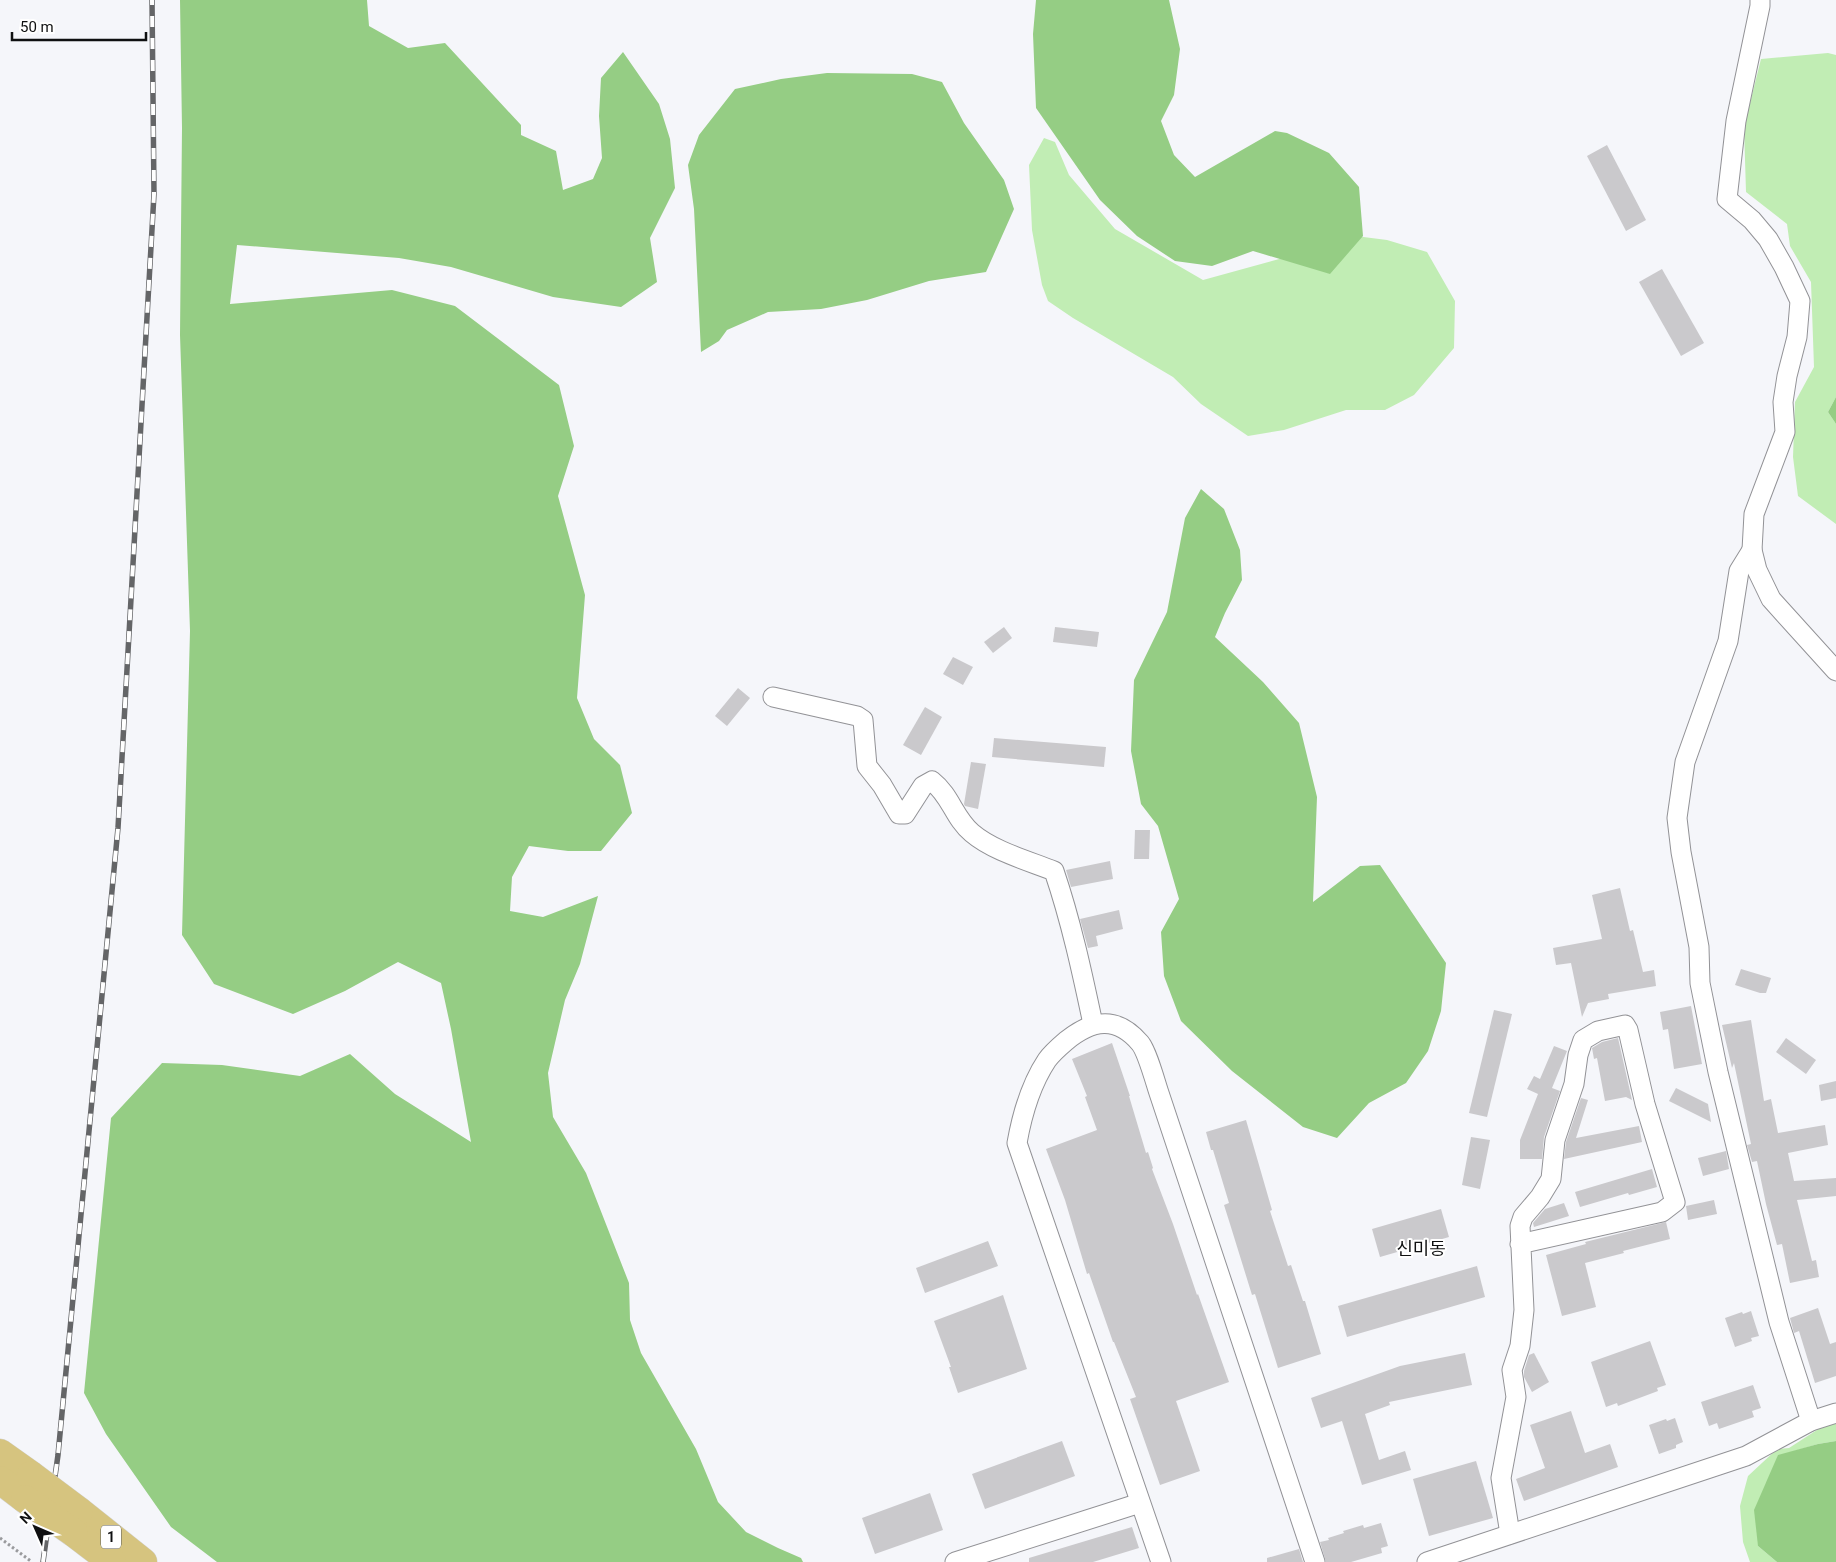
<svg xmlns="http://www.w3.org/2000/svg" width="1836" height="1562" font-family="Roboto,'Noto Sans KR',sans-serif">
	<rect width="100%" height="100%" fill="#f5f6fa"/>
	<g fill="#c1edb4">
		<path d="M1828 53 1836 55V397L1828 412 1836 424V524L1798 496 1793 457 1795 402 1814 367 1811 282 1790 246 1787 224 1746 192 1744 127 1761 59Z"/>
		<path d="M1044 138 1055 142 1069 175 1115 229 1203 280 1294 255 1340 234 1387 240 1427 252 1455 301 1454 348 1414 395 1385 410H1346L1284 430 1248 436 1201 404 1173 377 1073 318 1048 301 1042 285 1032 230 1029 165Z"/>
		<path d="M1836 1423V1441L1818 1444 1778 1456 1758 1546 1777 1562H1750L1743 1542 1740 1506 1748 1476 1777 1449 1789 1448 1820 1428Z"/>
	</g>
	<g fill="#95cd84">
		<path d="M180 0H367L369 26 408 48 445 43 521 125V135L556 151 563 190 593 179 602 158 599 116 601 78 623 52 659 104 670 139 675 188 650 238 657 282 621 307 553 297 451 267 399 258 237 245 230 304 392 290 455 306 559 385 574 446 558 496 585 595 577 698 594 739 620 765 632 813 601 851H568L529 846 512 877 510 911 543 917 598 896 580 964 565 1000 548 1073 553 1117 586 1173 629 1283 630 1320 641 1353 696 1449 718 1502 746 1532 778 1548 801 1558 803 1562H217L171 1527 106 1434 84 1393 111 1118 162 1063 222 1065 300 1076 350 1054 395 1094 471 1142 451 1029 441 983 398 962 345 991 293 1014 214 984 182 935 190 631 180 335 182 128Z"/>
		<path d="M1036 0H1169L1180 49 1174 95 1161 121 1174 155 1195 177 1275 131 1287 133 1329 153 1359 187 1363 236 1330 274 1253 251 1212 266 1175 261 1137 236 1100 200 1036 108 1033 34Z"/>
		<path d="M827 73 912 74 942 82 964 123 1004 180 1014 209 986 272 929 281 867 300 821 309 768 312 727 330 719 341 701 352 694 209 688 165 699 135 735 89 781 79Z"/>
		<path d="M1836 397V424L1828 412Z"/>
		<path d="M1201 489 1224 509 1240 550 1242 580 1225 613 1215 637 1263 682 1299 723 1317 797 1313 902 1360 866 1380 865 1446 963 1441 1011 1428 1051 1406 1083 1369 1103 1337 1138 1303 1127 1232 1071 1181 1021 1164 976 1161 932 1179 899 1158 826 1141 804 1131 751 1134 680 1167 612 1185 518Z"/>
		<path d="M1836 1441V1562H1777L1758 1546 1754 1510 1778 1455 1818 1444Z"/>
	</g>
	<g fill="#cac9cc">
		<path d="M1607 145 1646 220 1626 231 1587 156Z"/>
		<path d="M1662 269 1704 343 1681 356 1639 282Z"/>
		<path d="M1004 627 1012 638 993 653 984 642Z"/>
		<path d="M1055 627 1099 632 1097 647 1053 642Z"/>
		<path d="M953 657 973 667 963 685 943 674Z"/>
		<path d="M738 688 750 698 727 726 715 716Z"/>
		<path d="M925 707 942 717 921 755 903 745Z"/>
		<path d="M994 738 1106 747 1104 767 992 757Z"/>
		<path d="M971 762 986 764 978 809 965 806 964 804Z"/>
		<path d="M1135 830H1150L1149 859H1134Z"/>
		<path d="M1110 861 1113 879 1071 887 1066 870Z"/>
		<path d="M1620 888 1630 931 1633 930 1643 972 1654 970 1656 986 1608 994 1609 999 1588 1003 1582 1017 1571 963 1556 965 1553 948 1602 939 1592 895Z"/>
		<path d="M1119 910 1123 929 1096 936 1098 946 1088 948 1080 919Z"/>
		<path d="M1741 969 1771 978 1766 993H1760L1735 985Z"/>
		<path d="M1691 1006 1702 1064 1674 1069 1668 1029 1663 1030 1660 1012Z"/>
		<path d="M1494 1010 1512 1014 1487 1117 1469 1113Z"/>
		<path d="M1751 1020 1764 1101 1771 1099 1778 1133 1825 1125 1828 1145 1788 1153 1794 1181 1836 1178V1196L1797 1200 1812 1261 1816 1260 1819 1277 1790 1283 1782 1244 1777 1245 1766 1204 1757 1161 1752 1162 1747 1145 1751 1144 1734 1063 1732 1068 1722 1025Z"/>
		<path d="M1618 1038 1632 1100 1626 1097 1605 1101 1597 1058 1594 1059 1592 1048 1602 1042Z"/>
		<path d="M1786 1038 1816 1060 1806 1074 1776 1052Z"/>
		<path d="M1112 1043 1130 1096H1129L1146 1153 1148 1152 1153 1168 1152 1169 1173 1224 1197 1295 1198 1294 1229 1382 1176 1401 1200 1471 1160 1485 1130 1399 1136 1397 1114 1342H1113L1089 1273 1087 1274 1065 1200 1046 1149 1097 1130 1085 1097 1087 1096 1072 1059Z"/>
		<path d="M1554 1046 1567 1051 1552 1088 1560 1091 1544 1137 1542 1159H1520V1140L1538 1094 1527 1089 1534 1076 1540 1079Z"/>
		<path d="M1836 1081V1098L1821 1101 1819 1085Z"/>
		<path d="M1676 1088 1708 1104 1711 1122 1669 1101Z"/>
		<path d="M1581 1098 1588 1100 1576 1138 1639 1126 1642 1142 1564 1159 1566 1142Z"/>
		<path d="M1246 1120 1272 1210 1270 1211 1288 1266 1291 1265 1303 1301H1305L1321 1354 1278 1368 1255 1294 1252 1295 1230 1224 1224 1205 1229 1203 1213 1150H1211L1206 1132Z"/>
		<path d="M1471 1137 1490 1140 1480 1189 1462 1185Z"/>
		<path d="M1726 1151 1729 1169 1703 1176 1698 1158Z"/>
		<path d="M1652 1169 1657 1187 1629 1195 1628 1193 1580 1207 1575 1192Z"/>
		<path d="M1714 1200 1717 1214 1688 1220 1686 1206Z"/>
		<path d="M1564 1203 1569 1216 1534 1227 1533 1223 1545 1209Z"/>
		<path d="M1441 1209 1449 1237 1380 1257 1372 1229Z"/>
		<path d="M1666 1222 1670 1239 1623 1251 1624 1253 1585 1263 1596 1307 1562 1316 1546 1255 1586 1244 1585 1242Z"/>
		<path d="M988 1241 998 1266 925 1293 916 1268Z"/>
		<path d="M1477 1266 1485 1297 1347 1337 1338 1306Z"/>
		<path d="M1003 1295 1027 1369 958 1393 949 1367H951L934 1321Z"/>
		<path d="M1818 1308 1830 1344 1836 1342V1376L1815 1383 1799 1331 1794 1333 1790 1318Z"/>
		<path d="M1751 1311 1759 1336 1751 1338 1752 1341 1735 1347 1725 1318 1742 1312 1743 1314Z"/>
		<path d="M1650 1341 1666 1385 1657 1388 1658 1391 1618 1406 1617 1403 1606 1407 1591 1362Z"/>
		<path d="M1465 1353 1472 1385 1389 1402 1390 1405 1365 1414 1379 1460 1405 1451 1411 1470 1362 1485 1342 1421 1321 1428 1311 1398 1400 1366Z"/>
		<path d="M1534 1353 1549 1382 1532 1392 1524 1377V1371L1529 1355Z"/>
		<path d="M1753 1385 1761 1408 1752 1411 1754 1417 1719 1429 1717 1423 1709 1426 1701 1402Z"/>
		<path d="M1571 1411 1585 1453 1610 1444 1618 1467 1524 1501 1516 1479 1545 1468 1530 1425Z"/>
		<path d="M1675 1418 1683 1442 1676 1445V1448L1659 1454 1649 1425 1666 1419 1667 1421Z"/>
		<path d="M1062 1441 1075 1476 985 1509 972 1474Z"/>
		<path d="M1476 1461 1493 1518 1429 1536 1413 1479Z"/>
		<path d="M930 1493 943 1530 875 1554 862 1518Z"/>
		<path d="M1381 1523 1388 1546 1381 1548 1382 1553 1351 1562H1326L1320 1542 1329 1540 1328 1538 1344 1533 1343 1531 1363 1525 1364 1528Z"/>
		<path d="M1132 1527 1139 1548 1093 1562H1029V1558Z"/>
		<path d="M1299 1549 1303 1562H1267V1558Z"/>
	</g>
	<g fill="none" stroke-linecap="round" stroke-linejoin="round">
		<g stroke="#929296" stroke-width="21">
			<g id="minor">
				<path d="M1760 0V6L1736 121 1727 199 1752 220 1768 239 1784 267 1800 301 1797 337 1787 376 1783 402 1785 432 1754 514 1752 550 1757 570 1771 599 1836 671"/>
				<path d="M1752 550 1739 571 1728 641 1685 762 1677 818 1681 852 1699 947 1700 983 1718 1072 1779 1322 1811 1421"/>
				<path d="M773 697 857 716 863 720 867 766 882 785 899 814H905L923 786 932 781C951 796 954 818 972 833 993 851 1029 861 1054 871 1071 921 1082 972 1093 1024"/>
				<path d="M1510 1534 1501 1478 1516 1397 1512 1370 1520 1346 1524 1310 1520 1226 1523 1217 1540 1197 1551 1179 1555 1140 1574 1084 1578 1055 1583 1040 1598 1031 1625 1025 1628 1030 1645 1104 1675 1202 1662 1212 1520 1244"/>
				<path d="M955 1562 1140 1503"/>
				<path d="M1161 1562 1017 1143C1022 1115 1031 1084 1047 1060 1052 1053 1059 1047 1066 1041 1092 1020 1116 1015 1140 1043 1147 1051 1155 1081 1159 1093L1315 1562"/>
				<path d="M1427 1562 1746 1456 1811 1421 1836 1413"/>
			</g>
		</g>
		<g stroke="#d4d4d4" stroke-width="29">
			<g id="motorway">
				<path d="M0 1453 31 1475"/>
				<path d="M0 1480 25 1499"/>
				<path d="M79 1511 143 1562"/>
				<path d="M74 1533 112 1562"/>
			</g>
		</g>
		<path stroke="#999a9d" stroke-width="3" stroke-dasharray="2.5 2.5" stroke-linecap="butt" d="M0 1538 32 1562"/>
		<use href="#minor" stroke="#fff" stroke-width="19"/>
		<use href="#motorway" stroke="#d6c47f" stroke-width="28"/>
		<g stroke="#646567" stroke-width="5.5">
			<path id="rail" d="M43 1562 58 1455 118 828 154 194 152 0"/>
		</g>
		<use href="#rail" stroke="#fff" stroke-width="4" stroke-dasharray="11" stroke-linecap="butt"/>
		<g stroke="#d4d4d4" stroke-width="29" stroke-linecap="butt">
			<g id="motorway-bridge">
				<path d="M31 1475 79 1511"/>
				<path d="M25 1499 74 1533"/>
			</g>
		</g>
		<use href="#motorway-bridge" stroke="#d6c47f" stroke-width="28"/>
	</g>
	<g text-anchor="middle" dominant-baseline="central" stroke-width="4" stroke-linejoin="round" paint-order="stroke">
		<rect fill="#fff" stroke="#575858" stroke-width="1" x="101" y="1525.5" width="20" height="23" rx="4"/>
		<g font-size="14" font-weight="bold" fill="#0f1011">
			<text x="111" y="1537">1</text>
		</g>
		<g font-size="18" fill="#0f1011" stroke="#fff">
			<text x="1421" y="1248">신미동</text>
		</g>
	</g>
	<g transform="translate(35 1527) rotate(315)" stroke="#ffffff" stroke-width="4" paint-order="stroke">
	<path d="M0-4L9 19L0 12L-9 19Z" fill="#0f1011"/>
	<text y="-8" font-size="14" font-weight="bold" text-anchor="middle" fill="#0f1011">N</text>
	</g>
	<path d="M12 32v8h134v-8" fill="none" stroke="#0f1011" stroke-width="2.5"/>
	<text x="20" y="32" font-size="15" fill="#0f1011" stroke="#ffffff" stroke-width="4" paint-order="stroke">50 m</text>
</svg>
